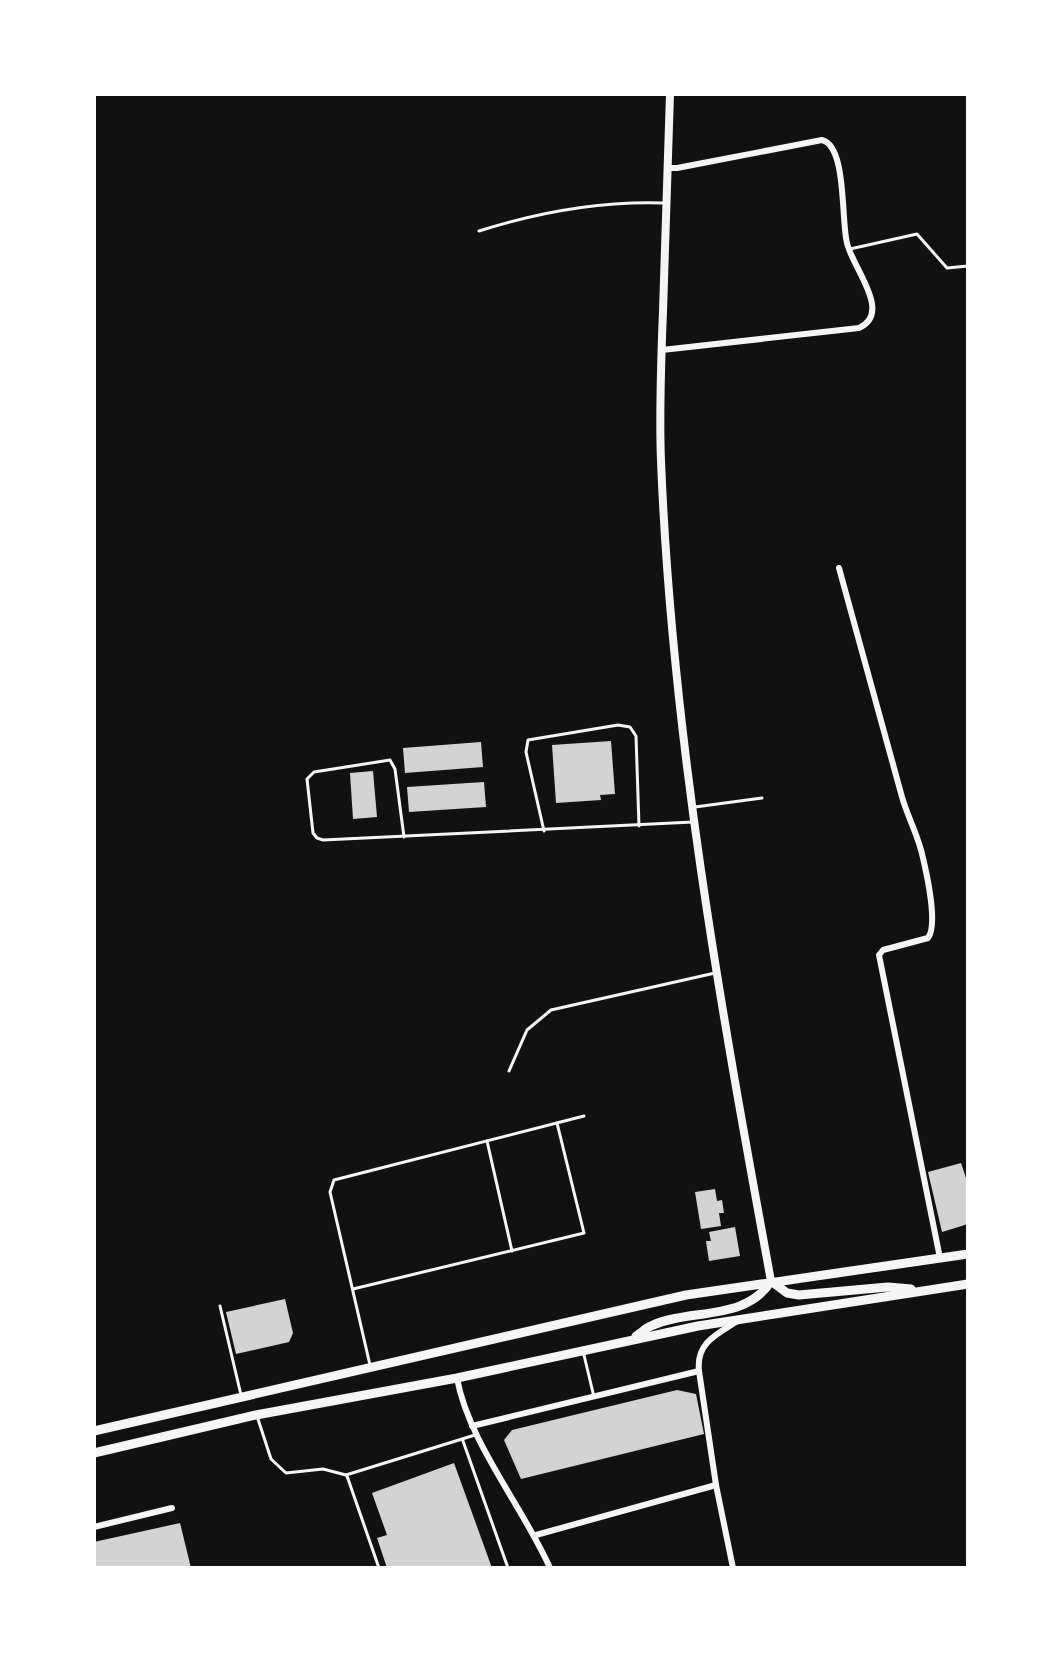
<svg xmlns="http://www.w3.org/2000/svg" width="1062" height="1662" font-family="'Golos Text',sans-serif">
	<rect width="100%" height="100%" fill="#111"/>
	<g fill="#d3d3d3">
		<path d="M611 741 615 794 600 795 601 800 556 803 552 745Z"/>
		<path d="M481 742 483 767 405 773 403 748Z"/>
		<path d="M373 771 377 817 353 819 350 773Z"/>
		<path d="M484 782 486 807 409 812 407 787Z"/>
		<path d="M961 1163 968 1184V1224L942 1232 928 1172Z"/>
		<path d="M715 1189 717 1201 722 1200 724 1213H719L721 1226 701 1229 695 1192Z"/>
		<path d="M735 1227 740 1256 709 1261 706 1241H711L709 1232Z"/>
		<path d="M285 1299 293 1333 289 1342 236 1354 226 1312Z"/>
		<path d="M677 1390 696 1394 704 1434 521 1479 504 1440 512 1430Z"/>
		<path d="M454 1463 492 1568H387L377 1538 387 1535 372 1493Z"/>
		<path d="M180 1523 191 1568H94V1542Z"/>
	</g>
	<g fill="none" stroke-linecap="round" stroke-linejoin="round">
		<g stroke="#f5f5f5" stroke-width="3">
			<path d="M479 231C539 212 600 201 663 203"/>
			<path d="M850 249 917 234 947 268 968 266"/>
			<path d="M695 807 762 798"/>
			<path d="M544 831 526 752 528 740 618 725 630 727 636 736 639 826"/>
			<path d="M404 837 395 769 390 760 314 772 307 779 313 833 317 838 323 840 693 822"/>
			<path d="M509 1071 527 1030 551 1010 715 973"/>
			<path d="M487 1141 512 1251"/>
			<path d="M353 1289 584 1233 557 1123"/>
			<path d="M220 1306 241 1395"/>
			<path d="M583 1351 594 1397"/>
			<path d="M370 1365 330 1192 334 1180 584 1116"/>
			<path d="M257 1416 271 1459 286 1473 323 1469 346 1475 475 1435"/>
			<path d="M463 1441 508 1568"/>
			<path d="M347 1476 379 1568"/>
		</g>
		<g stroke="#f5f5f5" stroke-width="6">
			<path d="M662 350 859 328C893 313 852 267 847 243 841 221 847 146 822 140L677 168H667"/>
			<path d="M839 568C860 644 881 721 902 797 908 818 919 837 923 858 927 875 938 925 928 938L883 950 879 955 940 1258"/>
			<path d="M699 1371 716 1485 733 1568"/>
			<path d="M457 1378C468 1441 523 1507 550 1568"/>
			<path d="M472 1426 699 1371C696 1344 715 1335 736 1322"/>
			<path d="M94 1527 172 1508"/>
			<path d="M536 1535 716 1485"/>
		</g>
		<path stroke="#f5f5f5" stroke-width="8" d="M670 94C667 167 665 239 663 311 661 361 659 411 661 461 672 738 721 1009 771 1281"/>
		<g stroke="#f5f5f5" stroke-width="9">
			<path d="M771 1281 787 1293 799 1295 888 1287 911 1289"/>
			<path d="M636 1336C641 1333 646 1328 651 1326 689 1308 746 1322 771 1281"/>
			<path d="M94 1431 686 1295 968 1254"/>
			<path d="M94 1453 256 1415 457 1378 698 1326 968 1284"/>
		</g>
	</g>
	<rect width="1062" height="1662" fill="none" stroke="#ffffff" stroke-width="192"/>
</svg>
